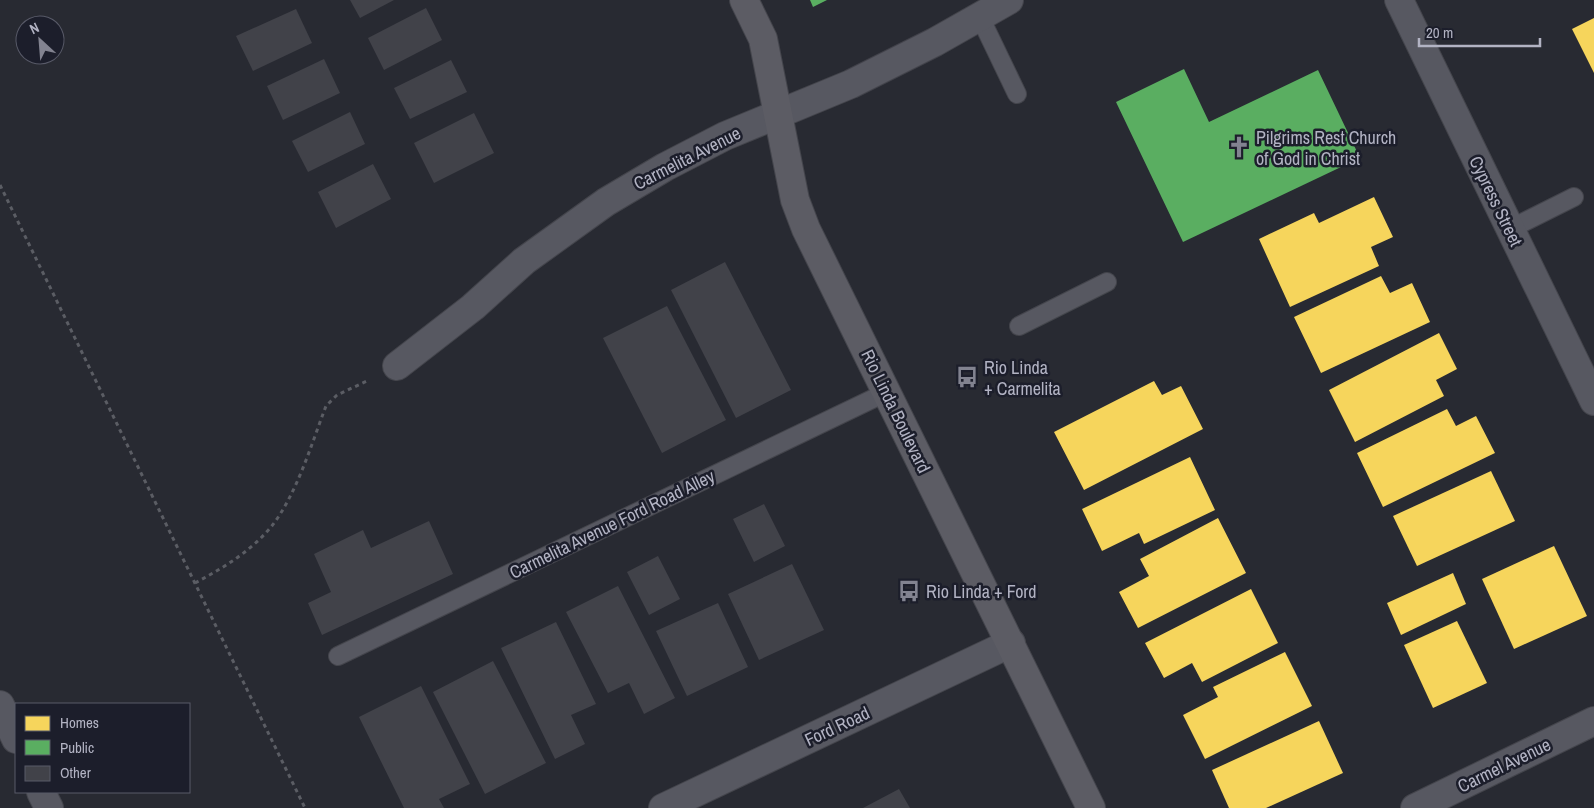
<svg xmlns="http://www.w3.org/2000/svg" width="1594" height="808" font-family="'Archivo Narrow',sans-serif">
<rect width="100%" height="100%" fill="#282a32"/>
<g fill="#f6d55c">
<polygon points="1594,18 1594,73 1572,29"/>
<polygon points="1374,197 1393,237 1371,247 1379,266 1290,307 1259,239 1314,213 1319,223"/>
<polygon points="1381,276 1390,293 1412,283 1430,322 1321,373 1294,317"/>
<polygon points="1439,333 1457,369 1436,380 1444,396 1355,442 1329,390"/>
<polygon points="1154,381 1162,395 1181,386 1203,429 1084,490 1054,432"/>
<polygon points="1447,409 1456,426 1476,416 1495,453 1383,507 1357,453"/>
<polygon points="1190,457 1215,510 1144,544 1139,533 1102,551 1082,509"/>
<polygon points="1491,471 1515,521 1417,566 1393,516"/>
<polygon points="1218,518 1246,573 1138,628 1119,592 1149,576 1140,559"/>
<polygon points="1554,546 1587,616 1514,649 1482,579"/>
<polygon points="1453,573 1466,604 1401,635 1387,603"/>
<polygon points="1251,589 1278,643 1202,682 1192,663 1164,678 1145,643"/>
<polygon points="1457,621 1487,683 1433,708 1404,645"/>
<polygon points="1285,652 1312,706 1205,759 1183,715 1218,697 1213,687"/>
<polygon points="1319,721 1343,773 1266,808 1229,808 1212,770"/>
</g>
<g fill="#5aae61">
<polygon points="810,0 827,0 813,7"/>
<polygon points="1184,69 1209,122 1318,70 1360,158 1183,242 1116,102"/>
</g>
<g fill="#414249">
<polygon points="350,0 394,0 360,18"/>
<polygon points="426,8 442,40 384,70 368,38"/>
<polygon points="296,9 312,43 253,71 236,36"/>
<polygon points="324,59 340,93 283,120 267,86"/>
<polygon points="451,60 467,92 410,119 394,88"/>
<polygon points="350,112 365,144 308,172 292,141"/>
<polygon points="474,113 494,153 434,183 414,143"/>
<polygon points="373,164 391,199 336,228 318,192"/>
<polygon points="725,262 791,390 736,418 671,290"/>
<polygon points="667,306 726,420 662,453 603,338"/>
<polygon points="764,504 785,546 754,562 733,519"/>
<polygon points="429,521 453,574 322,635 308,603 331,592 314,554 363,530 371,548"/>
<polygon points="658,556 680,599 649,615 627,572"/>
<polygon points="792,564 824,630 759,660 728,594"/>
<polygon points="618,586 675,698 644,714 629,683 608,693 566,612"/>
<polygon points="718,603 748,667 687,696 656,631"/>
<polygon points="556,622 596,704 571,715 585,744 555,759 501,648"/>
<polygon points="493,661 546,763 485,794 433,692"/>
<polygon points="421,686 470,784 439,799 444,808 404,808 359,717"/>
<polygon points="899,789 910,808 863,808"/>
</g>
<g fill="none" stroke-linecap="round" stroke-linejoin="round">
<g stroke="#44454c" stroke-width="20">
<g id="service">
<polyline points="980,17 1017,94"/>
<polyline points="1510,229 1574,197"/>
<polyline points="1019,326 1107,282"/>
<polyline points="338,656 887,392"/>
</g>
</g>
<g stroke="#44454c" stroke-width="30">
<g id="minor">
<polyline points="1399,0 1594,401"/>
<polyline points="397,366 473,307 524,261 606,202 665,167 725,136 851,84 935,42 1009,0"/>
<polyline points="0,705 16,739"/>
<polyline points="41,792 49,808"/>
<polyline points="663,808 1011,643"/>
<polyline points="1415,808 1594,721"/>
</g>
</g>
<g stroke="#44454c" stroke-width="30">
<polyline id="secondary" points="744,0 763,39 795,200 806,229 1091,808"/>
</g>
<g stroke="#5b5d64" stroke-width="3" stroke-dasharray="4 4" stroke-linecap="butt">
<polyline points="0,185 305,808"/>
<path d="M 195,583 C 223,568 250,552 271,527 C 297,494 311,445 326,406 L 337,395 L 367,381"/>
</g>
<use href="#service" stroke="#575861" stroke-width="18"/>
<use href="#minor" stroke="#575861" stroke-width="28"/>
<use href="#secondary" stroke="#5c5c64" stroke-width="28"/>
</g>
<defs>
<g id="church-bare" transform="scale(1.725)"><path d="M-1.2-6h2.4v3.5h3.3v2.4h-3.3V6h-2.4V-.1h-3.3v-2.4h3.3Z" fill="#828390" stroke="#1c1e2b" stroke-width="2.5" paint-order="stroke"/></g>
<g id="bus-bare" transform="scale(1.725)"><path d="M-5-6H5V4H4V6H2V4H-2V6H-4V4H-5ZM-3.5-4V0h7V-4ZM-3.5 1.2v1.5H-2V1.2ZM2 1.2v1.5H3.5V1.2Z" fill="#828390" stroke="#1c1e2b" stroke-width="2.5" paint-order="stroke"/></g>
</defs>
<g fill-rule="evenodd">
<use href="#church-bare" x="1239" y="147"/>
<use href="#bus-bare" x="967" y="377"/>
<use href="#bus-bare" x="909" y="591"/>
</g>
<g text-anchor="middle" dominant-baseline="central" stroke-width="5" stroke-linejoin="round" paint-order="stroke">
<g font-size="18" fill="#b2b3c3" stroke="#1c1e2b" text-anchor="start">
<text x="1256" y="137">Pilgrims Rest Church<tspan x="1256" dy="21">of God in Christ</tspan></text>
<text x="984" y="367">Rio Linda<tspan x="984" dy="21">+ Carmelita</tspan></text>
<text x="926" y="591">Rio Linda + Ford</text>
</g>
<g font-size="18" fill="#b2b3c3" stroke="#1c1e2b">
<text transform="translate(687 158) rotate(-27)">Carmelita Avenue</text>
<text transform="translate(1496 201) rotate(64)">Cypress Street</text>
<text transform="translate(896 411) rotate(64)">Rio Linda Boulevard</text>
<text transform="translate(612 524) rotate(-26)">Carmelita Avenue Ford Road Alley</text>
<text transform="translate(837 726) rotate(-25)">Ford Road</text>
<text transform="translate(1504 765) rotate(-26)">Carmel Avenue</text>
</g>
</g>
<rect x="15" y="703" width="175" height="90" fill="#1c1e2b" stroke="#585a68"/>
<rect x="25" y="716" width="25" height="15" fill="#f6d55c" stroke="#585a68"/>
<text x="60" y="728" font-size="15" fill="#b2b3c3">Homes</text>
<rect x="25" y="740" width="25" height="15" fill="#5aae61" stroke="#585a68"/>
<text x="60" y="753" font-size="15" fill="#b2b3c3">Public</text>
<rect x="25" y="766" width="25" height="15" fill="#414249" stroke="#585a68"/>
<text x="60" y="778" font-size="15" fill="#b2b3c3">Other</text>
<g transform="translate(40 40) rotate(334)"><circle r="24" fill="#1c1e2b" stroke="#585a68"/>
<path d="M0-4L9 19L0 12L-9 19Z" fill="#828390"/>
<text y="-8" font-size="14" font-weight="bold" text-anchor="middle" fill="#b2b3c3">N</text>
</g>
<path d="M1419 38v8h121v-8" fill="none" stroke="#b2b3c3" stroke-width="2.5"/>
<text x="1426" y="38" font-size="15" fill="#b2b3c3" stroke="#1c1e2b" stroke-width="4" paint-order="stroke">20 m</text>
</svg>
